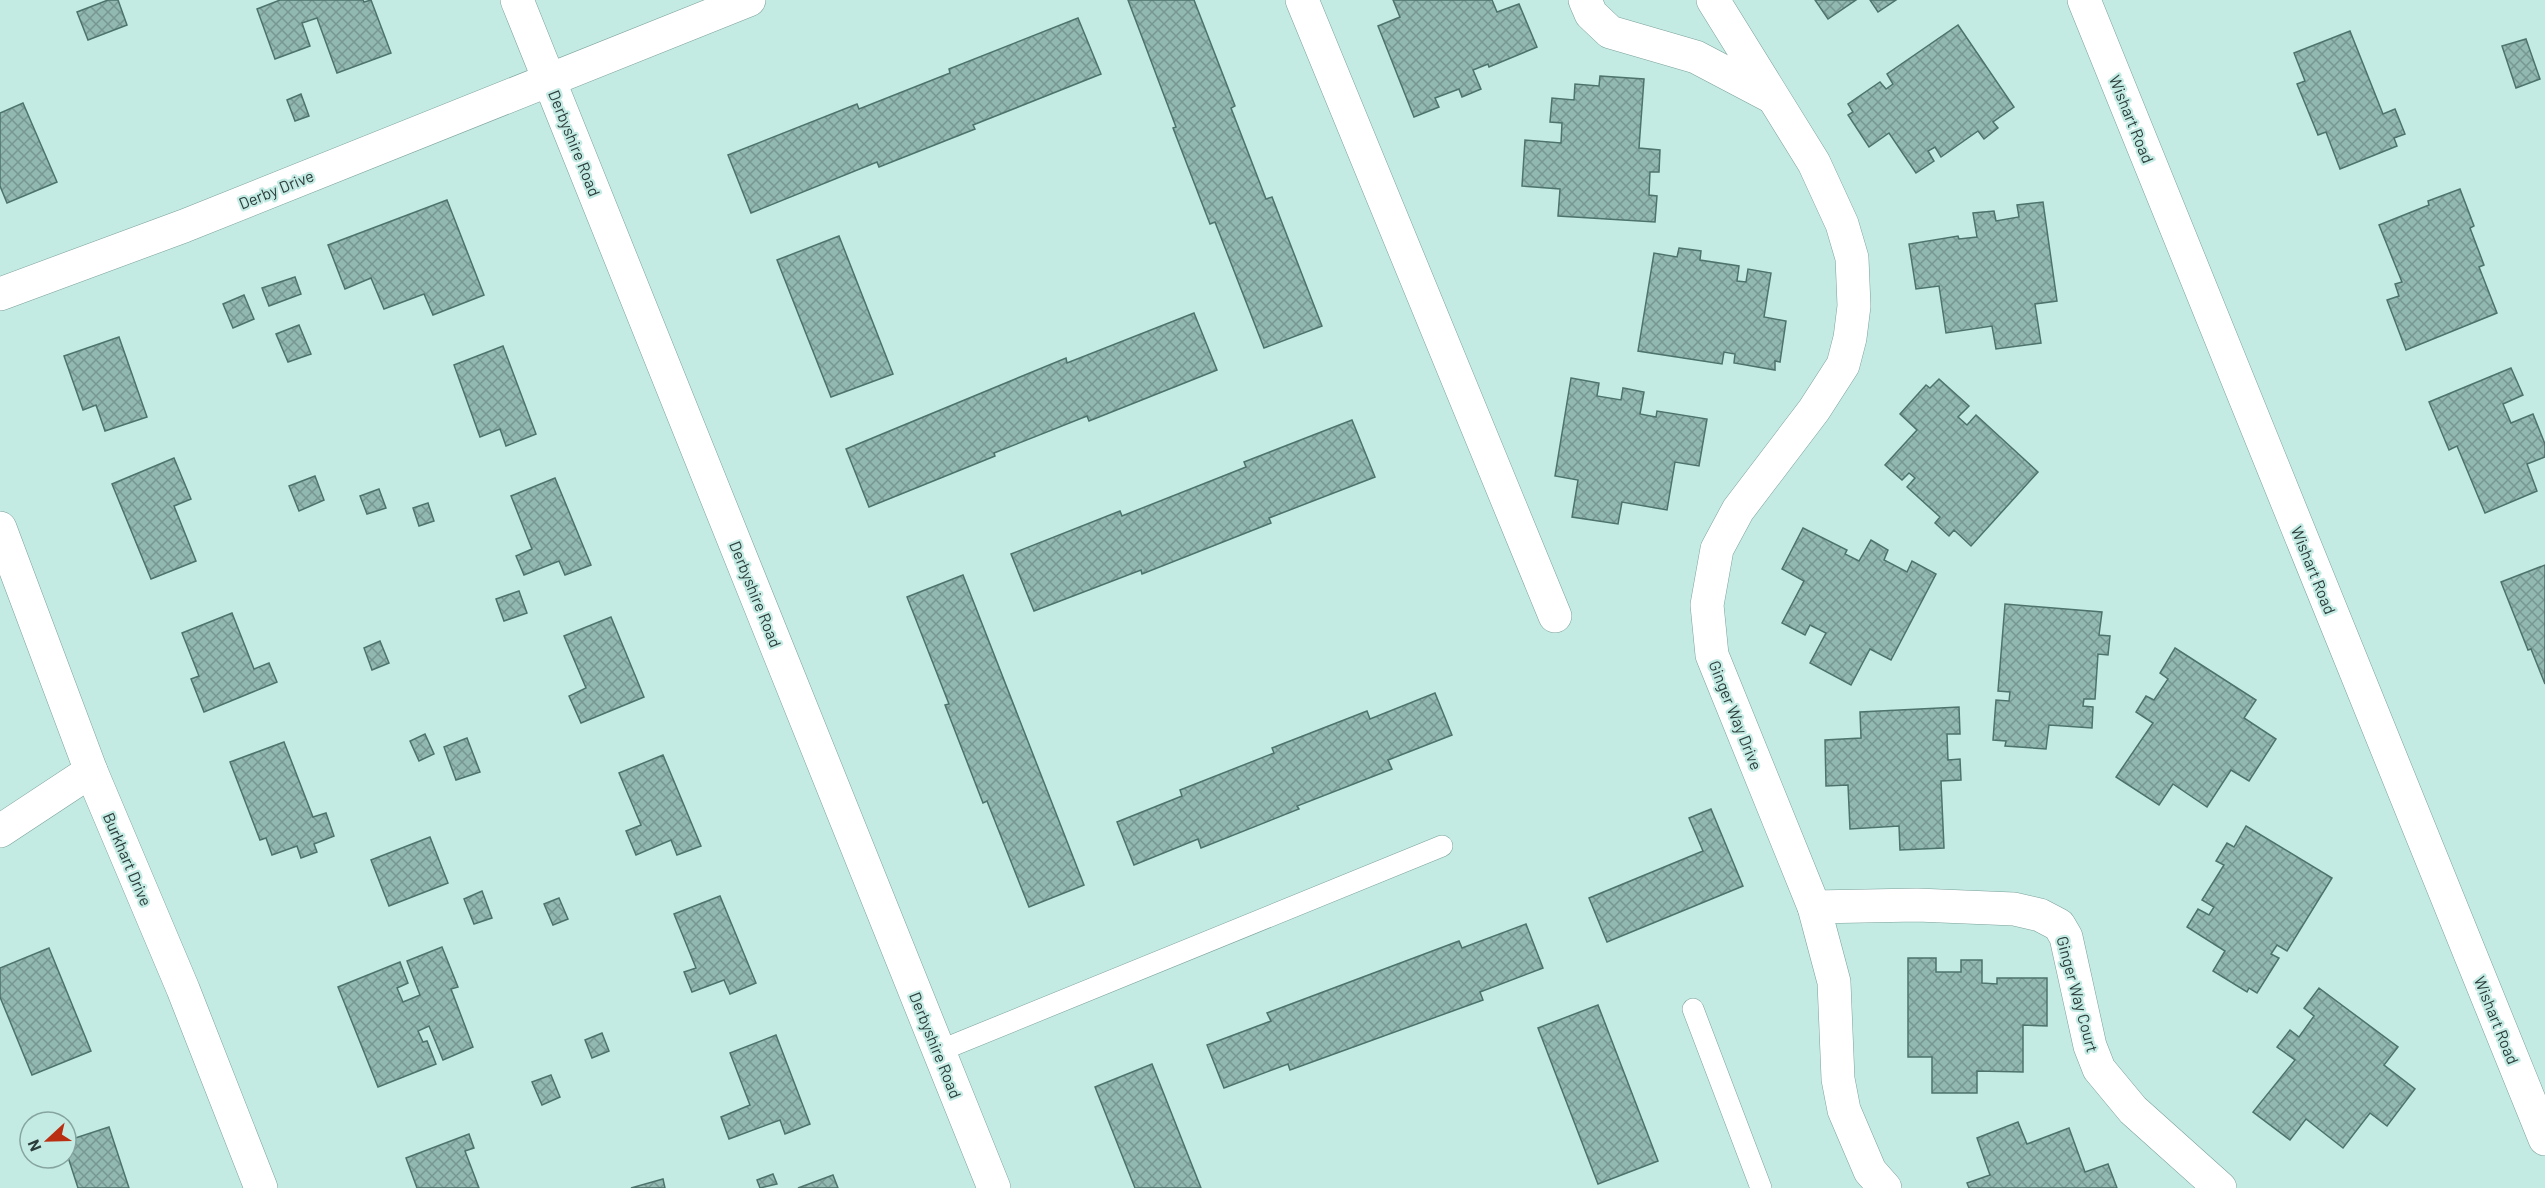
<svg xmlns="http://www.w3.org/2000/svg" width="2545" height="1188" font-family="Barlow,sans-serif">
<defs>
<pattern id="building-cross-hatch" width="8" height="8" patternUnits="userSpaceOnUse" patternTransform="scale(1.5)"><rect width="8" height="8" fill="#91b8b1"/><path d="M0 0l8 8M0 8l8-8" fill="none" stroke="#779791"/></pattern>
</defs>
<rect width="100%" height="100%" fill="#c3ebe4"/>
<g fill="url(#building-cross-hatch)" stroke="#4d736c" stroke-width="1.5">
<polygon points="108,0 118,0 127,25 88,40 77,12"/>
<polygon points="280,0 363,0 364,2 371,0 391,53 337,73 317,18 302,23 310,46 275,59 257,9"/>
<polygon points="1128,0 1194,0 1235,106 1231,108 1266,199 1272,197 1322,326 1264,348 1215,222 1210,224 1173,128 1176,127"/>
<polygon points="1393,0 1492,0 1497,12 1519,4 1537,47 1489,67 1488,64 1473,70 1481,89 1462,97 1459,89 1435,98 1439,107 1414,117 1378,26 1400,17"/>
<polygon points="1815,0 1856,0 1828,19"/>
<polygon points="1870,0 1896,0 1878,12"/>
<polygon points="1078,18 1101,74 973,125 975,129 879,167 877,162 751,213 728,155 857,104 859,109 950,73 949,69"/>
<polygon points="1958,25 2014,107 1993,122 1998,128 1984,139 1978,131 1941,157 1935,147 1928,151 1934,161 1916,173 1889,133 1869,147 1848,115 1853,112 1848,104 1880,82 1886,89 1893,84 1887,74"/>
<polygon points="2350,31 2383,114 2395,109 2405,134 2394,138 2397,146 2340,169 2326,132 2318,135 2297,84 2305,81 2294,53"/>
<polygon points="2526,39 2540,79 2516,88 2502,46"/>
<polygon points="1600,76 1644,79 1639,148 1660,150 1659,172 1650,172 1649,195 1657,196 1655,222 1558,216 1560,189 1522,186 1525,140 1561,143 1562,123 1550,122 1552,98 1574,100 1575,84 1599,86"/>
<polygon points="301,94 309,116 295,121 287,100"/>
<polygon points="23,103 57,182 7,203 0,186 0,113"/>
<polygon points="2460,189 2474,226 2470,228 2484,265 2479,267 2497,313 2406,350 2387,300 2399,296 2395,284 2402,282 2379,225 2429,205 2428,201"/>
<polygon points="447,200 484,295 433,315 424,294 384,309 371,278 345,289 328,245"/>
<polygon points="2043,202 2057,301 2035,304 2041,343 1996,349 1992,326 1946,333 1939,286 1916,289 1909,244 1958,236 1959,239 1977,237 1973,213 1994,211 1996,221 2019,217 2017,205"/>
<polygon points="839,236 893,374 831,397 777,260"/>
<polygon points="1679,248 1701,251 1700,260 1739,266 1737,281 1746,282 1748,269 1771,273 1764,317 1786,321 1780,362 1775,361 1775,370 1734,363 1735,354 1724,352 1722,364 1638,351 1654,253 1677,257"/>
<polygon points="295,277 301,294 269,306 262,288"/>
<polygon points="244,295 254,319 233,328 223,304"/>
<polygon points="1194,313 1217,370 1089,421 1087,416 994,453 995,456 869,507 846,449 1066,358 1067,363"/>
<polygon points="299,325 311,354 288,362 276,334"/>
<polygon points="119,337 147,417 105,431 96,405 83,410 64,356"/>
<polygon points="503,346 536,434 506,446 500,429 480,437 454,365"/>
<polygon points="2511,368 2523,395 2503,404 2511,423 2533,414 2545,444 2545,457 2527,464 2537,491 2485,513 2457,446 2449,450 2429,402"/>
<polygon points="1571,378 1599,383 1597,396 1621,400 1623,388 1644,392 1640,414 1656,417 1657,411 1707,419 1699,466 1675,462 1667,510 1622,502 1618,524 1572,517 1578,480 1555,476"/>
<polygon points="1939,379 1969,406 1958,417 1967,425 1976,415 2038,472 1971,546 1954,530 1949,536 1935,523 1940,517 1907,487 1915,478 1909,473 1902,480 1885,465 1917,430 1900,414 1926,385 1930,388"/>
<polygon points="1352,420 1375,477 1269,518 1271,523 1142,574 1141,570 1034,611 1011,554 1120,511 1122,516 1246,467 1244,462"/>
<polygon points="174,458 191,499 174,506 196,561 151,579 112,484"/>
<polygon points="315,476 324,500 299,511 289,486"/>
<polygon points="555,478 591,565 565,575 559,561 524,575 516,556 532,549 511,496"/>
<polygon points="379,489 386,508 367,514 360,496"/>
<polygon points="428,503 434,521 419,526 413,508"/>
<polygon points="1803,528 1847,550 1845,554 1859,561 1871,540 1888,550 1884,560 1907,572 1912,561 1936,574 1891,660 1870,649 1851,685 1810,663 1826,633 1810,625 1805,635 1782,623 1804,581 1782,569"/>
<polygon points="2545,565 2545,684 2531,649 2528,650 2501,582"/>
<polygon points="963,575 1084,885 1029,907 987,801 983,803 945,705 949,704 907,597"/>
<polygon points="519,591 527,613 504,621 496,599"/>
<polygon points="2005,604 2102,612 2099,635 2110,636 2108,655 2098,654 2095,699 2084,699 2083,706 2093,707 2092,728 2049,725 2046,749 2005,746 2006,741 1993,740 1996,700 2009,701 2010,692 1998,691"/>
<polygon points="232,613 254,669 269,663 277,682 204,712 191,679 199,676 182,633"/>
<polygon points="611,617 644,697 581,723 569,696 586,688 564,636"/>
<polygon points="380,641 389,663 372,670 364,648"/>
<polygon points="2175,648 2256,700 2244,718 2276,739 2249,781 2231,770 2207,807 2173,784 2159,805 2116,777 2153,723 2136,712 2146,696 2154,700 2168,679 2160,673"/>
<polygon points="1435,693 1452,735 1388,760 1392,769 1297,806 1299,809 1201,848 1198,839 1134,865 1117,822 1182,796 1180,790 1274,753 1272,748 1367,711 1370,719"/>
<polygon points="1959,707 1960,734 1947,734 1948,760 1960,759 1961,780 1941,781 1944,848 1900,850 1899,826 1850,829 1848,785 1826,786 1825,740 1861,738 1860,712"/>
<polygon points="425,734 434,754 419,761 410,741"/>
<polygon points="467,738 480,772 456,780 444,747"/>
<polygon points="284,742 313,817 326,813 334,836 314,844 317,852 301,858 297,846 272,855 266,838 260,840 230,762"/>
<polygon points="663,755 701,846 677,855 671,840 636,855 626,831 641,825 619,773"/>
<polygon points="1711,809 1743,886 1607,942 1589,898 1703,851 1689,818"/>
<polygon points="2246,826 2332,878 2287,951 2277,945 2271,954 2279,958 2257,993 2249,988 2247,992 2213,971 2225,951 2187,927 2198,909 2209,915 2214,907 2202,900 2224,865 2216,861 2227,843 2234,847"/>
<polygon points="430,837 448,883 389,906 371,860"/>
<polygon points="482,891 492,918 474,924 464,899"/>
<polygon points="720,896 756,983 730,994 724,980 692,992 684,972 696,968 674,914"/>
<polygon points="559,898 568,919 553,925 544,904"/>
<polygon points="1526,924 1543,968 1480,992 1483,1000 1290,1070 1288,1064 1224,1088 1207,1045 1271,1021 1267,1013 1459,941 1462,948"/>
<polygon points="442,947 458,987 451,989 473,1047 443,1060 429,1026 418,1031 423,1042 427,1041 436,1064 378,1087 338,987 400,962 408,983 397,988 403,1002 420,995 407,961"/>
<polygon points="49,948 91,1051 32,1075 0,997 0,968"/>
<polygon points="1908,958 1936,958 1936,972 1961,972 1961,960 1982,960 1982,983 1997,984 1997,978 2047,978 2047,1026 2023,1025 2023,1072 1977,1071 1977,1093 1932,1093 1932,1057 1908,1057"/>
<polygon points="2319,988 2398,1047 2384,1065 2415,1089 2387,1126 2370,1113 2343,1148 2306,1119 2290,1140 2253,1112 2295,1060 2277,1047 2290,1030 2299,1037 2314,1016 2304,1008"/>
<polygon points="1598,1005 1658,1161 1598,1184 1538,1028"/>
<polygon points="602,1033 609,1051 592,1058 585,1040"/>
<polygon points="776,1035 810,1124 785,1134 780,1120 729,1139 721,1117 750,1105 730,1053"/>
<polygon points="1152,1064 1201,1188 1135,1188 1095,1087"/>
<polygon points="551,1075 560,1097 542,1105 532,1082"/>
<polygon points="2018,1122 2027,1144 2069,1128 2085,1172 2108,1164 2117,1188 1969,1188 1967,1183 1990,1175 1977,1138"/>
<polygon points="109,1127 129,1188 78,1188 66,1151 66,1141"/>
<polygon points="469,1134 474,1148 465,1151 479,1188 417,1188 406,1158"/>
<polygon points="773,1174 777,1184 760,1188 757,1180"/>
<polygon points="833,1175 838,1188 798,1188"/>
<polygon points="663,1179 665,1188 631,1188"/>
</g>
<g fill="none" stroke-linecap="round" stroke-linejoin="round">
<g stroke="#7aa099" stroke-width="22">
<g id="service">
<polyline points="1693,1009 1761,1188"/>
<polyline points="939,1051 1442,846"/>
</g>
</g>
<g stroke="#7aa099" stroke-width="34">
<g id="minor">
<polyline points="1302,0 1555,616"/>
<polyline points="1585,0 1591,14 1610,32 1696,57 1772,97"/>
<polyline points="1713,0 1814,163 1842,224 1852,258 1854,306 1850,338 1843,365 1814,410 1738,510 1717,549 1707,605 1712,655 1814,907 1834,982 1838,1079 1844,1110 1870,1171 1885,1188"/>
<polyline points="2084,0 2545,1139"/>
<polyline points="0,294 184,226 749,0"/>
<polyline points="0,528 91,771 183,989 261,1188"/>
<polyline points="0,831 91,771"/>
<polyline points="1814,907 1917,905 2014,909 2040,915 2059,925 2066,937 2090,1046 2099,1069 2133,1110 2220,1188"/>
</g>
</g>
<g stroke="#7aa099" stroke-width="34">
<polyline id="tertiary" points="517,0 994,1188"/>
</g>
<use href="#service" stroke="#fff" stroke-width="21"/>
<use href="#minor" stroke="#fff" stroke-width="33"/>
<use href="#tertiary" stroke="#fff" stroke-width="33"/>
</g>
<g text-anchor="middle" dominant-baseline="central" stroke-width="4.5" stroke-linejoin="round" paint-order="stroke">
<g font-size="16" fill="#2c3d3a" stroke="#c3ebe4">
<text transform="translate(2132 119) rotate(68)">Wishart Road</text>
<text transform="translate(575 143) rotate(68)">Derbyshire Road</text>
<text transform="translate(276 189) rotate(-22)">Derby Drive</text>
<text transform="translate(2314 570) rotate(68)">Wishart Road</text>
<text transform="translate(756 594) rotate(68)">Derbyshire Road</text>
<text transform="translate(1736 715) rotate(68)">Ginger Way Drive</text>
<text transform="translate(128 859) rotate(67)">Burkhart Drive</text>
<text transform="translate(2078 994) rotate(75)">Ginger Way Court</text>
<text transform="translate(2497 1020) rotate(68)">Wishart Road</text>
<text transform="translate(936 1045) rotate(68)">Derbyshire Road</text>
</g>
</g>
<g transform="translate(48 1140) rotate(248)"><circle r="28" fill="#c3ebe4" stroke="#87a5a0" stroke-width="1.5"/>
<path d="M0-4.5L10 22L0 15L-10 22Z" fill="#ba2f11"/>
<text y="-9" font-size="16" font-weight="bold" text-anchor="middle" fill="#2c3d3a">N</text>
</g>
</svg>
